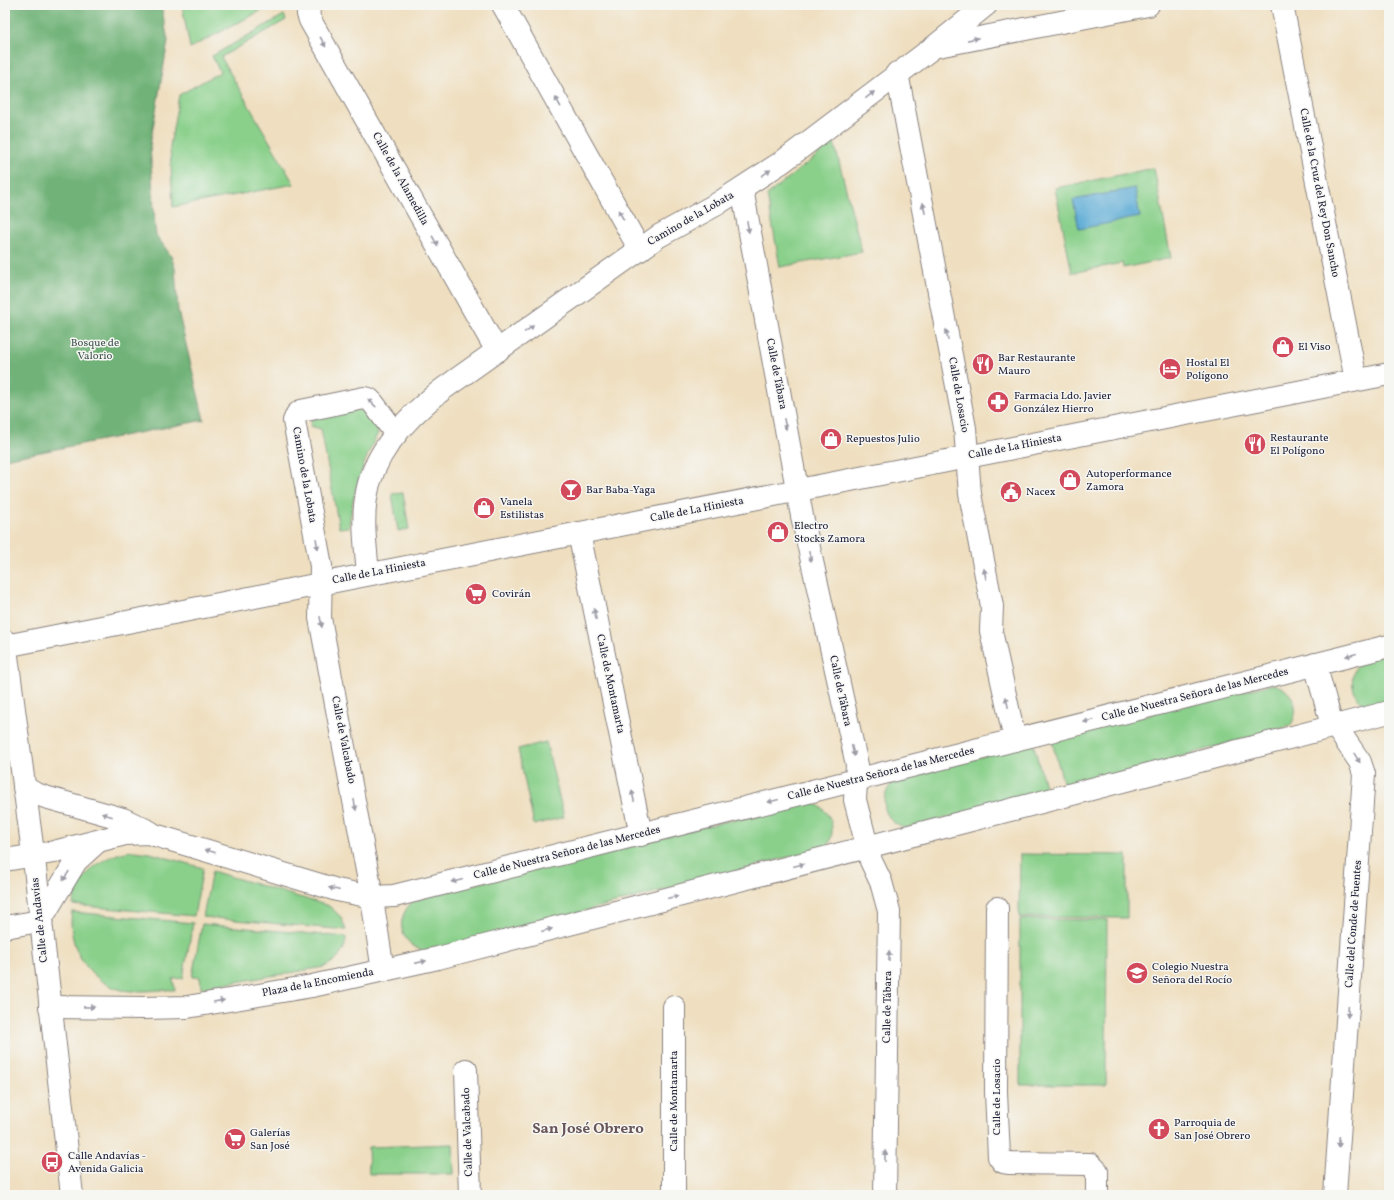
<svg xmlns="http://www.w3.org/2000/svg" width="1394" height="1200" font-family="Vollkorn,serif">
<rect width="100%" height="100%" fill="#f6f6f2"/>
<filter id="ink" filterUnits="userSpaceOnUse"><feTurbulence type="fractalNoise" baseFrequency=".025" numOctaves="2"/><feDisplacementMap in="SourceGraphic" scale="8" xChannelSelector="R" yChannelSelector="G"/><feConvolveMatrix kernelMatrix="1 2 1 2 8 2 1 2 1" color-interpolation-filters="sRGB"/></filter>
<filter id="wash" filterUnits="userSpaceOnUse"><feTurbulence type="fractalNoise" baseFrequency=".012" numOctaves="4" result="noise"/><feDisplacementMap in="SourceGraphic" scale="16" xChannelSelector="R" yChannelSelector="G"/><feGaussianBlur stdDeviation="0.9" result="paint"/><feColorMatrix in="noise" values="0 0 0 0 0 0 0 0 0 0 0 0 0 0 0 0 0 1.4 0 .05"/><feComposite in="paint" operator="in"/></filter>
<g filter="url(#wash)">
<rect width="100%" height="100%" fill="#efdfc0"/>
<g fill="#8ad08b" stroke="#567963">
<polygon points="182,5 272,5 190,48"/>
<polygon points="284,15 286,20 221,57 294,184 173,207 170,146 179,95 220,72 212,56"/>
<polygon points="834,142 862,252 780,267 767,195"/>
<polygon points="1154,168 1171,258 1123,268 1122,263 1072,273 1055,188"/>
<path d="M 360,409 C 368,411 379,425 378,433 C 363,462 352,494 349,527 L 339,528 L 321,429 L 310,426 L 312,419 Z"/>
<polygon points="403,493 409,529 398,531 392,494"/>
<path d="M 1389,652 L 1389,705 C 1383,706 1376,708 1370,706 C 1351,703 1346,671 1362,661 C 1370,657 1381,655 1389,652 Z"/>
<path d="M 1273,684 C 1293,689 1302,709 1290,726 L 1065,789 L 1051,738 Z"/>
<polygon points="546,742 564,817 534,825 518,749"/>
<path d="M 1033,742 L 1047,794 L 904,828 C 883,821 878,798 893,782 Z"/>
<path d="M 807,801 C 829,806 839,827 827,847 L 429,952 C 399,947 392,917 416,899 Z"/>
<path d="M 134,851 L 150,853 L 203,868 L 194,916 L 73,905 C 77,874 105,853 134,851 Z"/>
<polygon points="1020,854 1127,855 1127,918 1019,917"/>
<polygon points="212,871 329,906 341,917 346,930 203,917"/>
<path d="M 72,912 L 193,923 L 183,978 L 173,979 L 175,990 C 157,989 139,993 122,990 C 89,982 66,946 72,912 Z"/>
<polygon points="1020,919 1107,920 1106,1085 1020,1085"/>
<path d="M 202,924 L 346,937 C 346,951 337,961 324,967 L 201,988 L 200,977 L 192,977 Z"/>
<polygon points="453,1144 454,1174 369,1174 368,1147"/>
</g>
<polygon fill="#6fb277" stroke="#486a59" points="5,5 161,5 168,41 150,145 155,227 156,235 171,256 175,268 178,311 204,420 5,459"/>
<polygon fill="#5babd5" stroke="#3e6688" points="1135,188 1140,217 1079,229 1073,200"/>
</g>
<g filter="url(#ink)">
<g fill="none" stroke-linecap="round" stroke-linejoin="round">
<g stroke="#88807e" stroke-width="24">
<g id="minor">
<polyline points="310,5 308,14 310,20 497,351"/>
<polyline points="503,5 640,250"/>
<polyline points="1282,5 1356,380"/>
<polyline points="938,46 1148,5"/>
<polyline points="897,73 965,428 970,494 992,606 991,631 1015,740"/>
<polyline points="742,189 802,516 857,765 855,800 871,861 881,882 889,911 885,1195"/>
<polyline points="579,533 641,835"/>
<path d="M 368,574 C 366,549 362,523 366,498 C 372,453 408,416 443,389 L 659,236 L 717,204 L 782,162 L 935,46 L 986,5"/>
<polyline points="5,641 35,868 72,1195"/>
<polyline points="1315,664 1330,718 1360,762 1364,774 1335,1195"/>
<polyline points="24,787 34,793 45,797 123,819 150,832"/>
<polyline points="5,860 54,852 125,834 148,833 337,890 372,897 394,896 1389,646"/>
<polyline points="997,908 996,1092 999,1157 1003,1162 1010,1163 1090,1164 1097,1171 1097,1195"/>
<polyline points="40,921 76,861 97,842"/>
<polyline points="5,927 40,921"/>
<polyline points="383,971 371,892 320,618 321,566 294,421 297,414 301,411 364,398 369,399 373,403 396,434"/>
<polyline points="50,1007 144,1008 187,1007 312,986 438,958 1389,712"/>
<polyline points="466,1070 470,1195"/>
<polyline points="674,1195 674,1007"/>
</g>
</g>
<g stroke="#88807e" stroke-width="24">
<polyline id="tertiary" points="5,646 1389,374"/>
</g>
<use href="#minor" stroke="#fff" stroke-width="22"/>
<use href="#tertiary" stroke="#fff" stroke-width="22"/>
</g>
<defs><path id="oneway-solid" d="M-6-.8H1V-3.2L6.5 0L1 3.2V.8H-6Z"/></defs>
<g fill="#9c9ca7">
<use href="#oneway-solid" transform="translate(973 39) rotate(-11)"/>
<use href="#oneway-solid" transform="translate(323 42) rotate(61)"/>
<use href="#oneway-solid" transform="translate(870 95) rotate(-38)"/>
<use href="#oneway-solid" transform="translate(558 102) rotate(-119)"/>
<use href="#oneway-solid" transform="translate(766 173) rotate(-35)"/>
<use href="#oneway-solid" transform="translate(924 208) rotate(-101)"/>
<use href="#oneway-solid" transform="translate(621 215) rotate(-119)"/>
<use href="#oneway-solid" transform="translate(748 227) rotate(80)"/>
<use href="#oneway-solid" transform="translate(435 241) rotate(61)"/>
<use href="#oneway-solid" transform="translate(529 329) rotate(-35)"/>
<use href="#oneway-solid" transform="translate(947 335) rotate(-101)"/>
<use href="#oneway-solid" transform="translate(372 403) rotate(-136)"/>
<use href="#oneway-solid" transform="translate(785 424) rotate(79)"/>
<use href="#oneway-solid" transform="translate(317 544) rotate(80)"/>
<use href="#oneway-solid" transform="translate(810 556) rotate(78)"/>
<use href="#oneway-solid" transform="translate(985 574) rotate(-101)"/>
<use href="#oneway-solid" transform="translate(595 614) rotate(-102)"/>
<use href="#oneway-solid" transform="translate(321 622) rotate(80)"/>
<use href="#oneway-solid" transform="translate(1351 655) rotate(166)"/>
<use href="#oneway-solid" transform="translate(1007 702) rotate(-102)"/>
<use href="#oneway-solid" transform="translate(1089 721) rotate(166)"/>
<use href="#oneway-solid" transform="translate(853 751) rotate(76)"/>
<use href="#oneway-solid" transform="translate(1357 758) rotate(58)"/>
<use href="#oneway-solid" transform="translate(633 796) rotate(-102)"/>
<use href="#oneway-solid" transform="translate(773 801) rotate(166)"/>
<use href="#oneway-solid" transform="translate(355 805) rotate(79)"/>
<use href="#oneway-solid" transform="translate(107 815) rotate(-164)"/>
<use href="#oneway-solid" transform="translate(210 851) rotate(-163)"/>
<use href="#oneway-solid" transform="translate(799 865) rotate(-14)"/>
<use href="#oneway-solid" transform="translate(66 876) rotate(123)"/>
<use href="#oneway-solid" transform="translate(457 881) rotate(166)"/>
<use href="#oneway-solid" transform="translate(334 889) rotate(-165)"/>
<use href="#oneway-solid" transform="translate(673 897) rotate(-14)"/>
<use href="#oneway-solid" transform="translate(547 930) rotate(-14)"/>
<use href="#oneway-solid" transform="translate(889 956) rotate(-89)"/>
<use href="#oneway-solid" transform="translate(421 962) rotate(-13)"/>
<use href="#oneway-solid" transform="translate(219 1001) rotate(-9)"/>
<use href="#oneway-solid" transform="translate(89 1007) rotate(1)"/>
<use href="#oneway-solid" transform="translate(1348 1012) rotate(94)"/>
<use href="#oneway-solid" transform="translate(1339 1142) rotate(94)"/>
<use href="#oneway-solid" transform="translate(885 1156) rotate(-89)"/>
</g>
</g>
<defs>
<g id="shop-disc" transform="scale(1.15)"><circle r="9.5" fill="#d1495b" stroke="#f6f6f2"/><path d="M-5-2.5h2.3a2.7 3.5 0 0 1 5.4 0H5L5.5 6h-11ZM-1.5-2.5h3a1.5 2.3 0 0 0-3 0Z" fill="#fff"/></g>
<g id="restaurant-disc" transform="scale(1.15)"><circle r="9.5" fill="#d1495b" stroke="#f6f6f2"/><path d="M-5-6h1v4h1v-4h1v4h1v-4h1v5L-1.5 .5V6h-2V.5L-5-1ZM5-6V6H3V1.5H1.5Q1.5-4 5-6Z" fill="#fff"/></g>
<g id="hotel-disc" transform="scale(1.15)"><circle r="9.5" fill="#d1495b" stroke="#f6f6f2"/><path d="M-6-4.5h1.5V1H6V5H4.5V3h-9V5H-6ZM-4 0a1.8 1.8 0 1 1 3.6 0ZM.5 0V-2.5h3Q6-2.5 6 0Z" fill="#fff"/></g>
<g id="pharmacy-disc" transform="scale(1.15)"><circle r="9.5" fill="#d1495b" stroke="#f6f6f2"/><path d="M-2-6h4v4h4v4h-4v4h-4v-4h-4v-4h4Z" fill="#fff"/></g>
<g id="bar-disc" transform="scale(1.15)"><circle r="9.5" fill="#d1495b" stroke="#f6f6f2"/><path d="M-6-5H6L.8 .8V4.5H3.5V6h-7V4.5H-.8V.8Z" fill="#fff"/></g>
<g id="civic-disc" transform="scale(1.15)"><circle r="9.5" fill="#d1495b" stroke="#f6f6f2"/><path d="M-.6-6.5H3V-4.5H.6V-3L4-1V1h2V6H-6V1h2V-1L-.6-3ZM-1.2 2.5V6h2.4V2.5Z" fill="#fff"/></g>
<g id="supermarket-disc" transform="scale(1.15)"><circle r="9.5" fill="#d1495b" stroke="#f6f6f2"/><path d="M-6-5.5h2.5l.6 2H6L4.5 2H-2.5L-4.4-4H-6ZM-1.5 3.2a1.3 1.3 0 1 0 .1 0ZM3 3.2a1.3 1.3 0 1 0 .1 0Z" fill="#fff"/></g>
<g id="school-disc" transform="scale(1.15)"><circle r="9.5" fill="#d1495b" stroke="#f6f6f2"/><path d="M0-5L7-2L0 1L-7-2ZM-4 1L0 2.5L4 1V4Q0 6-4 4Z" fill="#fff"/></g>
<g id="church-disc" transform="scale(1.15)"><circle r="9.5" fill="#d1495b" stroke="#f6f6f2"/><path d="M-1.2-6h2.4v3.5h3.3v2.4h-3.3V6h-2.4V-.1h-3.3v-2.4h3.3Z" fill="#fff"/></g>
<g id="bus-disc" transform="scale(1.15)"><circle r="9.5" fill="#d1495b" stroke="#f6f6f2"/><path d="M-5-6H5V4H4V6H2V4H-2V6H-4V4H-5ZM-3.5-4V0h7V-4ZM-3.5 1.2v1.5H-2V1.2ZM2 1.2v1.5H3.5V1.2Z" fill="#fff"/></g>
</defs>
<g fill-rule="evenodd">
<use href="#shop-disc" x="1283" y="347"/>
<use href="#restaurant-disc" x="983" y="364"/>
<use href="#hotel-disc" x="1170" y="369"/>
<use href="#pharmacy-disc" x="998" y="402"/>
<use href="#shop-disc" x="831" y="439"/>
<use href="#restaurant-disc" x="1255" y="444"/>
<use href="#shop-disc" x="1070" y="480"/>
<use href="#bar-disc" x="571" y="490"/>
<use href="#civic-disc" x="1011" y="492"/>
<use href="#shop-disc" x="484" y="508"/>
<use href="#shop-disc" x="778" y="532"/>
<use href="#supermarket-disc" x="476" y="594"/>
<use href="#school-disc" x="1137" y="973"/>
<use href="#church-disc" x="1159" y="1129"/>
<use href="#supermarket-disc" x="235" y="1139"/>
<use href="#bus-disc" x="52" y="1162"/>
</g>
<g text-anchor="middle" dominant-baseline="central" stroke-width="3" stroke-linejoin="round" paint-order="stroke">
<g font-size="11" fill="#22223b" stroke="#f6f6f2">
<text transform="translate(400 179) rotate(61)">Calle de la Alamedilla</text>
<text transform="translate(1319 193) rotate(79)">Calle de la Cruz del Rey Don Sancho</text>
<text transform="translate(691 219) rotate(-30)">Camino de la Lobata</text>
<text transform="translate(776 374) rotate(79)">Calle de Tábara</text>
<text transform="translate(958 395) rotate(80)">Calle de Losacio</text>
<text transform="translate(1015 447) rotate(-11)">Calle de La Hiniesta</text>
<text transform="translate(304 475) rotate(80)">Camino de la Lobata</text>
<text transform="translate(697 510) rotate(-11)">Calle de La Hiniesta</text>
<text transform="translate(379 572) rotate(-11)">Calle de La Hiniesta</text>
<text transform="translate(610 684) rotate(78)">Calle de Montamarta</text>
<text transform="translate(840 691) rotate(78)">Calle de Tábara</text>
<text transform="translate(1195 695) rotate(-14)">Calle de Nuestra Señora de las Mercedes</text>
<text transform="translate(343 740) rotate(79)">Calle de Valcabado</text>
<text transform="translate(881 774) rotate(-14)">Calle de Nuestra Señora de las Mercedes</text>
<text transform="translate(567 853) rotate(-14)">Calle de Nuestra Señora de las Mercedes</text>
<text transform="translate(40 920) rotate(-96)">Calle de Andavías</text>
<text transform="translate(1354 924) rotate(-86)">Calle del Conde de Fuentes</text>
<text transform="translate(318 983) rotate(-11)">Plaza de la Encomienda</text>
<text transform="translate(888 1007) rotate(-89)">Calle de Tábara</text>
<text transform="translate(997 1097) rotate(-90)">Calle de Losacio</text>
<text transform="translate(674 1101) rotate(-90)">Calle de Montamarta</text>
<text transform="translate(468 1132) rotate(-92)">Calle de Valcabado</text>
</g>
<g font-size="11" fill="#415653" stroke="#f6f6f2">
<text x="95" y="343">Bosque de<tspan x="95" dy="13">Valorio</tspan></text>
</g>
<g font-size="11" fill="#22223b" stroke="#f6f6f2" text-anchor="start">
<text x="1298" y="347">El Viso</text>
<text x="998" y="358">Bar Restaurante<tspan x="998" dy="13">Mauro</tspan></text>
<text x="1186" y="363">Hostal El<tspan x="1186" dy="13">Polígono</tspan></text>
<text x="1014" y="396">Farmacia Ldo. Javier<tspan x="1014" dy="13">González Hierro</tspan></text>
<text x="1270" y="438">Restaurante<tspan x="1270" dy="13">El Polígono</tspan></text>
<text x="846" y="439">Repuestos Julio</text>
<text x="1086" y="474">Autoperformance<tspan x="1086" dy="13">Zamora</tspan></text>
<text x="586" y="490">Bar Baba-Yaga</text>
<text x="1026" y="492">Nacex</text>
<text x="500" y="502">Vanela<tspan x="500" dy="13">Estilistas</tspan></text>
<text x="794" y="526">Electro<tspan x="794" dy="13">Stocks Zamora</tspan></text>
<text x="492" y="594">Covirán</text>
<text x="1152" y="967">Colegio Nuestra<tspan x="1152" dy="13">Señora del Rocío</tspan></text>
<text x="1174" y="1123">Parroquia de<tspan x="1174" dy="13">San José Obrero</tspan></text>
<text x="250" y="1133">Galerías<tspan x="250" dy="13">San José</tspan></text>
<text x="68" y="1156">Calle Andavías -<tspan x="68" dy="13">Avenida Galicia</tspan></text>
</g>
<g font-size="15" font-weight="bold" fill="#68565a" stroke="#f6f6f2">
<text x="588" y="1129">San José Obrero</text>
</g>
</g>
<rect width="1394" height="1200" fill="none" stroke="#f6f6f2" stroke-width="20"/>
</svg>
